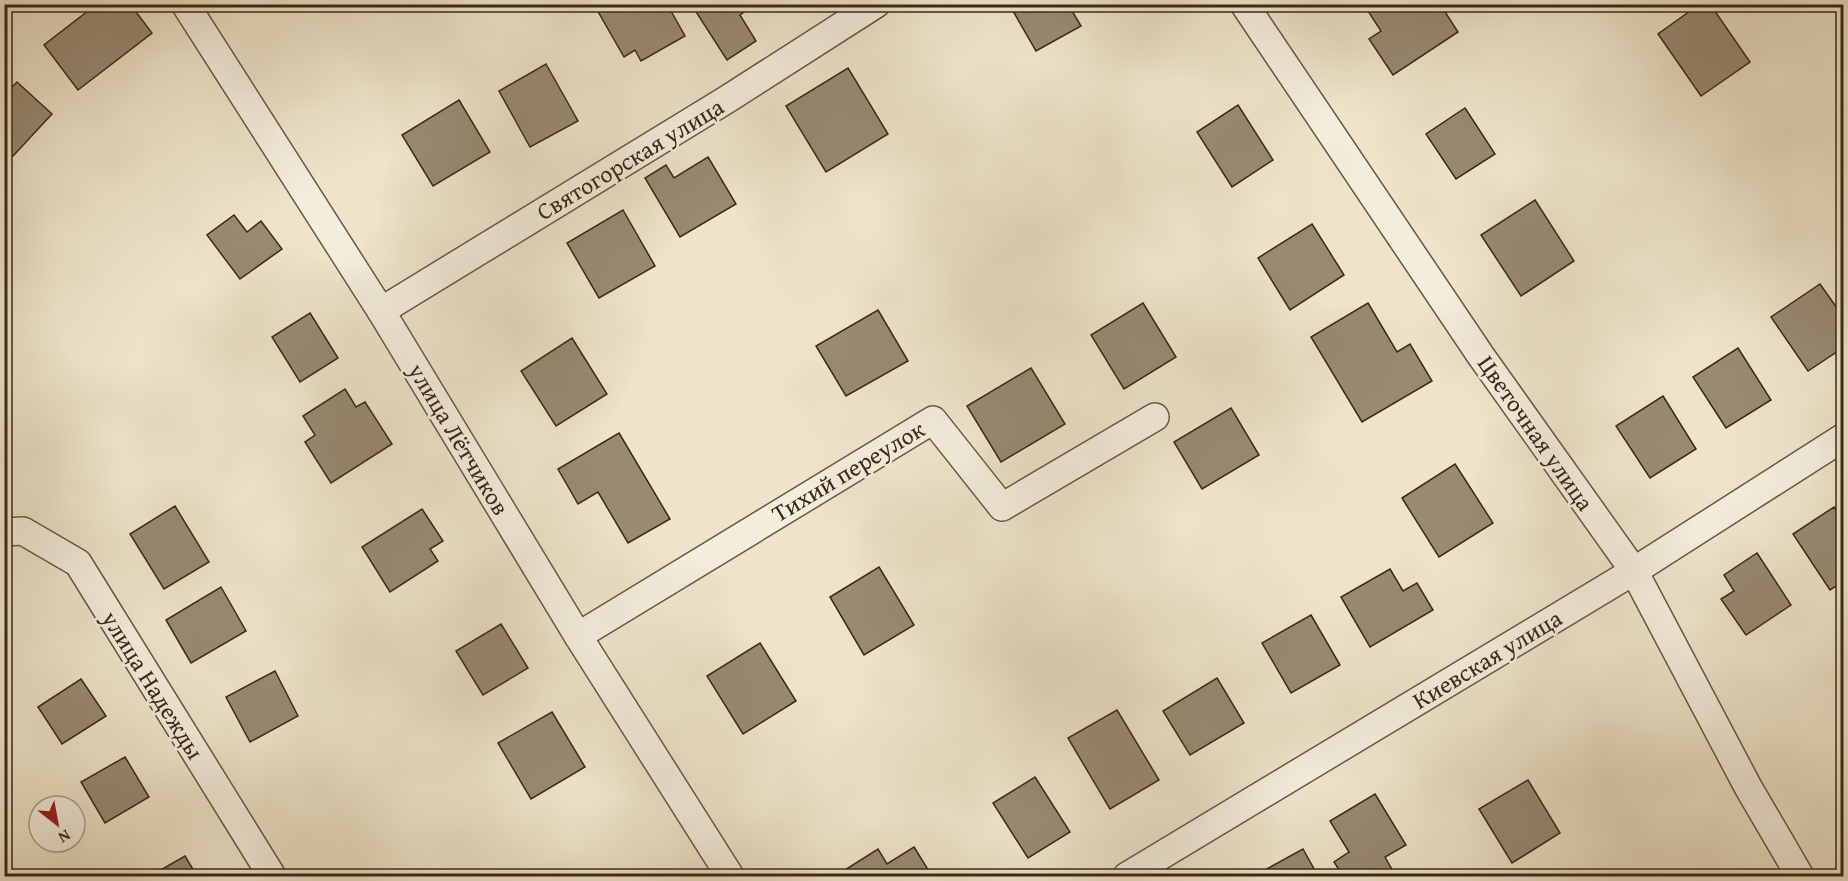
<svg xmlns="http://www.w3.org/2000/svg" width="1848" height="881" font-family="'Gentium Book Plus',serif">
<rect width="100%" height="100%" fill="#ede4c9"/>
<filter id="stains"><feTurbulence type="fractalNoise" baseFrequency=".00333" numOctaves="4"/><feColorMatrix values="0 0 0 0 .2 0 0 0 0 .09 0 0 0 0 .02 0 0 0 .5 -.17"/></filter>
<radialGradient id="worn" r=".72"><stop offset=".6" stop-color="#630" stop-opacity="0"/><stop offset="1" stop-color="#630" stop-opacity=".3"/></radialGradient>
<g fill="#988a73" stroke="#3b2916" stroke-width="1.5">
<polygon points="97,4 130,4 152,33 78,90 44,45"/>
<polygon points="603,4 667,4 685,36 641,61 635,50 624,57 596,8"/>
<polygon points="691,4 756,4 740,15 756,41 727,60"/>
<polygon points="1009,4 1068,4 1081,26 1036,51"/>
<polygon points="1371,4 1440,4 1458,32 1393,75 1369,39 1381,31 1366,8"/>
<polygon points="1700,4 1710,4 1750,62 1701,96 1658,34"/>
<polygon points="546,64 578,121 530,147 499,91"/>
<polygon points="848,68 888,134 826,172 786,106"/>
<polygon points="17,82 52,114 13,156 4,149 4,95"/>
<polygon points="459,100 490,152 433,186 402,135"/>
<polygon points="1238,105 1273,160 1232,187 1197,132"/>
<polygon points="1465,108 1495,154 1456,179 1426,134"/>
<polygon points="708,157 736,204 680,237 645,178 666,165 674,178"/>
<polygon points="1535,200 1574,261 1521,296 1481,235"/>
<polygon points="623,210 655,266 599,298 567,243"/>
<polygon points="234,215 247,232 261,221 282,249 240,279 207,235"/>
<polygon points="1312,224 1344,275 1290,310 1258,258"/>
<polygon points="1820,284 1844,318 1844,347 1808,371 1771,317"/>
<polygon points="1143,303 1176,357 1124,389 1091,335"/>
<polygon points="1368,303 1397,352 1410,344 1432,381 1362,422 1311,337"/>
<polygon points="878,310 908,361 846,396 816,346"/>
<polygon points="310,313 338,358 300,382 272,337"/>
<polygon points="572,338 607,394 556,426 521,371"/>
<polygon points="1738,348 1771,400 1726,428 1693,377"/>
<polygon points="1031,368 1065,424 1001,462 967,406"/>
<polygon points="345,389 356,407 365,402 392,444 331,483 305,442 315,435 303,416"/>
<polygon points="1663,396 1696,449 1650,478 1616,426"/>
<polygon points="1231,408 1259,455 1202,489 1174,442"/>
<polygon points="619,433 670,519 628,543 598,492 578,504 558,469"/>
<polygon points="1455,464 1493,523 1439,557 1402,498"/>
<polygon points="175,506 209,562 164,589 130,534"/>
<polygon points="1834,507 1844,522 1844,581 1830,590 1793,534"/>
<polygon points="422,509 443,541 430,549 438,561 390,592 362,547"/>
<polygon points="1757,553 1791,605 1746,635 1721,599 1734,591 1724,575"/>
<polygon points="879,567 914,625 864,655 830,597"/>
<polygon points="1390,569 1403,591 1417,583 1433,610 1370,647 1341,597"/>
<polygon points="221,587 246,631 191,663 166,620"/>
<polygon points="1311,615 1340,665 1291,693 1262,643"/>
<polygon points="501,624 528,668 483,695 456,651"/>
<polygon points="760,643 796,701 743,734 707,676"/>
<polygon points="275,671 298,716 250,742 226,697"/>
<polygon points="1217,678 1244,723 1190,755 1163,711"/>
<polygon points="81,679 106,716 62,744 38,707"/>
<polygon points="1117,710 1159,780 1110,809 1068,738"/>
<polygon points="552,712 585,767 531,799 498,743"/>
<polygon points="125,757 149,797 105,823 81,782"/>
<polygon points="1035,777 1070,832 1028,858 993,803"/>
<polygon points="1528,780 1560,833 1512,863 1479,809"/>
<polygon points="1375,794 1406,845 1385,857 1394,873 1388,876 1343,876 1334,862 1349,852 1330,821"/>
<polygon points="914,847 932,876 842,876 840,873 878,849 887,864"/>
<polygon points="1303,849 1318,876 1254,876"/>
<polygon points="185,856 197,876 150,876"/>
</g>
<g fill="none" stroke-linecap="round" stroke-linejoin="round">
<g stroke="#685843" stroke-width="30">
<g id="minor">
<polyline points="185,4 381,311 578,636 730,876"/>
<polyline points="1244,4 1481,356 1634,571 1748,787 1800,876"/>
<polyline points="381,311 726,100 876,4"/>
<polyline points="4,532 23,531 78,563 272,876"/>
<polyline points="578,636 933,420 1002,507 1155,417"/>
<polyline points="1127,876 1634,571 1844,437"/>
</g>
</g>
<use href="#minor" stroke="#f3eddc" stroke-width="27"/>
</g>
<g text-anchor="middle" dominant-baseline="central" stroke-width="5" stroke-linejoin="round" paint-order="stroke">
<g font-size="24" fill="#3b2916" stroke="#f3eddc">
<text transform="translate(630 159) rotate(-31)">Святогорская улица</text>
<text transform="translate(1536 433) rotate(55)">Цветочная улица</text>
<text transform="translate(459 439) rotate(59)">улица Лётчиков</text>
<text transform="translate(848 471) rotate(-31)">Тихий переулок</text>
<text transform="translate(1487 659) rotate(-31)">Киевская улица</text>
<text transform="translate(153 685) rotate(58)">улица Надежды</text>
</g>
</g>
<rect width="1848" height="881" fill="none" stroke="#ede4c9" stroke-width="24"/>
<rect x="6" y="6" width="1836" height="869" fill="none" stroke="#3b2916" stroke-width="3"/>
<rect x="12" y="12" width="1824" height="857" fill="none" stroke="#3b2916" stroke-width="1.5"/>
<g transform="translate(57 824) rotate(149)"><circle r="28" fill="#f3eddc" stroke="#a99f8d" stroke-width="1.5"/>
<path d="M0-4.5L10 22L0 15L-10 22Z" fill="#8f2418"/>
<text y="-9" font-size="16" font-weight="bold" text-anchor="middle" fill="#3b2916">N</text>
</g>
<rect width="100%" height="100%" filter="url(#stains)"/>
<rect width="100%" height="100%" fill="url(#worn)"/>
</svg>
